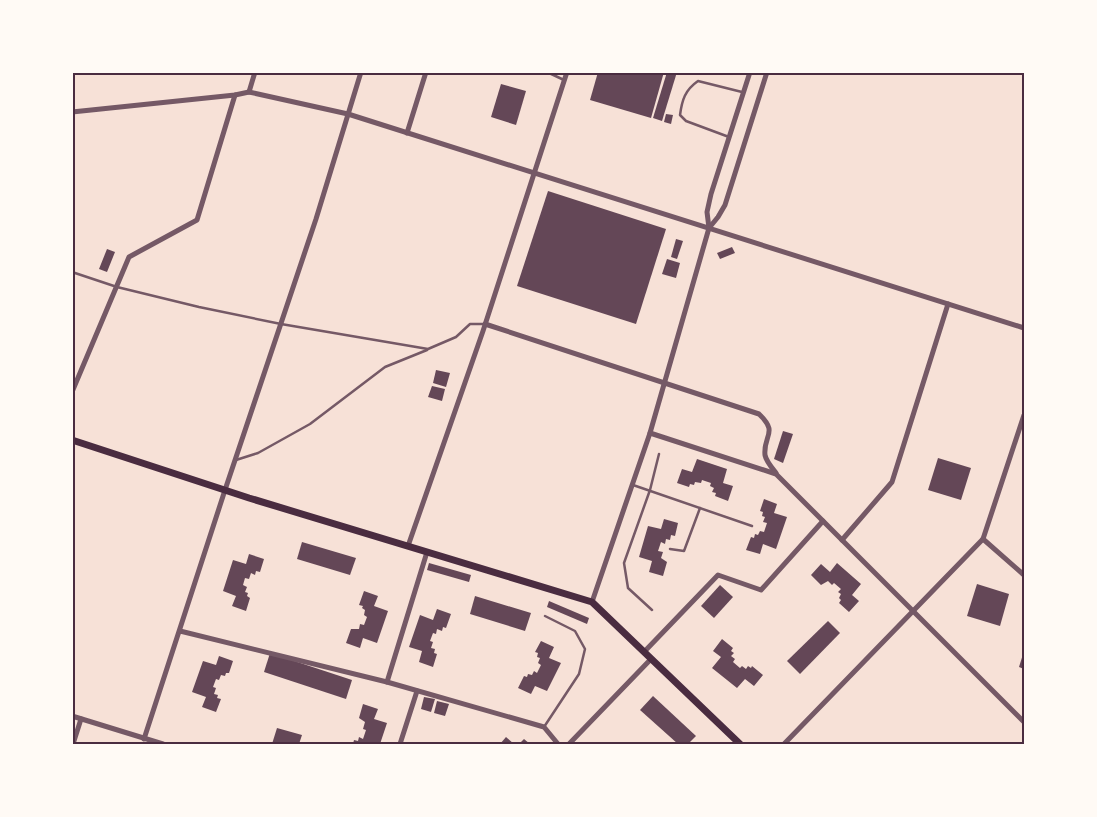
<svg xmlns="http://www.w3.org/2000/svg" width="1097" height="817" font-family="Roboto,sans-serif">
<rect width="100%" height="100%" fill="#f7e1d7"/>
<g fill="#644757">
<polygon points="598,72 664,72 651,118 590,100"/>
<polygon points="667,72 677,72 662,121 653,118"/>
<polygon points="501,84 526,91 516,125 491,117"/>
<polygon points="666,114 673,115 671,124 664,122"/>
<polygon points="548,191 666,229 636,324 517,286"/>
<polygon points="676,239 683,241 677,259 671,257"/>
<polygon points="732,247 735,253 720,259 717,253"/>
<polygon points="107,249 115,252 107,272 99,269"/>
<polygon points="667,259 680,263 676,278 662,274"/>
<polygon points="436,370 450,373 446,387 433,383"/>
<polygon points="432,386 445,389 442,401 428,397"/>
<polygon points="783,431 793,434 783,463 774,459"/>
<polygon points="938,458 971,468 961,500 928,490"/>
<polygon points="697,459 727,469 723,483 733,486 728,501 715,496 716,493 712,492 714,488 710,486 711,483 702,480 701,483 695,482 694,485 690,484 689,487 677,483 682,469 692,472"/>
<polygon points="764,499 777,504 774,513 787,517 776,549 763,544 760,554 746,550 751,537 754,538 755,534 758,535 760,531 764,532 767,523 763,522 765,517 762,516 763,512 760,511"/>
<polygon points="664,519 678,523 675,536 671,535 670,540 666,539 665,544 661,542 658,551 663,552 661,558 667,562 663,576 649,572 652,561 639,557 648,526 661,529"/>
<polygon points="302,542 356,558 350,575 297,559"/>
<polygon points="249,554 264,559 260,572 256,571 255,575 251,573 249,579 245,578 243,585 247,587 245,592 248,593 247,596 250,598 246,611 232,606 236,596 223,591 233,560 246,564"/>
<polygon points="429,563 471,575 469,582 427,570"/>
<polygon points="837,563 861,584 852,595 859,601 849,612 839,603 841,600 839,598 841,594 838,592 841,589 834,583 832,585 828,581 821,585 811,575 821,564 830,572"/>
<polygon points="977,584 1009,594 1000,626 967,616"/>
<polygon points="720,585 733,597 714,618 701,606"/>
<polygon points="364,591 378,596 374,606 388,611 377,643 363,638 360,648 346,643 351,629 359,629 360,624 364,625 367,617 364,615 365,610 362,608 363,606 359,605"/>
<polygon points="475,596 531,613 525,631 470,614"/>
<polygon points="549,601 589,618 587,624 547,607"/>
<polygon points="437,609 451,614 446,628 443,627 442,631 437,629 436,634 433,633 430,641 433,642 431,648 435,649 434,653 437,654 433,667 419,662 422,651 409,647 420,615 433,620"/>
<polygon points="828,621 840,633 800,674 787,661"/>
<polygon points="722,639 733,648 731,651 734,653 731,656 735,659 733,662 740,668 742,666 746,669 748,666 751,668 752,666 763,675 754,686 745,679 737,688 712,668 721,657 713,651"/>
<polygon points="541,641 554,647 549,658 561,663 547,691 535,686 531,694 518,688 524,676 527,677 528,674 532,675 534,671 537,673 541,665 538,663 540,658 537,657 538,653 535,652"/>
<polygon points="1024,651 1024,669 1019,667"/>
<polygon points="270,653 352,680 346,699 264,672"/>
<polygon points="219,656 233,661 229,673 226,673 225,676 221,675 219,680 216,679 213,687 216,688 214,694 218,695 217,698 221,699 216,712 202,707 206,697 192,692 203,661 216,665"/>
<polygon points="653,696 696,736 688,744 678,744 640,710"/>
<polygon points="424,697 435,699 431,712 421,709"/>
<polygon points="437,701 449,704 445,716 434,713"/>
<polygon points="363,704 378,709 374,719 387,723 380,744 353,744 354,740 358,741 359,737 363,739 366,730 363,729 365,722 359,718"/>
<polygon points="277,728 302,735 299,744 272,744"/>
<polygon points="506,737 514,744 500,744"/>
<polygon points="524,739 530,744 519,744"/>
</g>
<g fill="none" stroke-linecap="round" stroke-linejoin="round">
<g stroke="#755966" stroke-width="2.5">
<polyline points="547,72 564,80"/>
<path d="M 729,137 L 686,121 L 680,115 C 682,100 685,90 698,81 L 742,92"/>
<polyline points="72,272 117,287 199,307 281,324 428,349 456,337 470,324 485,324"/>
<polyline points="236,460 258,453 310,424 385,367 427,350"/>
<polyline points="633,485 752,526"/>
<polyline points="670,549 684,551 700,508"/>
<polyline points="652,610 628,588 624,563 650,490 659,454"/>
<polyline points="544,727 579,674 585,649 575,631 545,616"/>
</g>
<g stroke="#755966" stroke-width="5">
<polyline points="249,92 255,72"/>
<polyline points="72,112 235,95 249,92 348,114 1024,328"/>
<polyline points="407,133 426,72"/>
<polyline points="709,228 718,217 725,205 767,72"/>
<path d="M 485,324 L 759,414 C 779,433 763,435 765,455 C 766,461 772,468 776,473"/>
<polyline points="72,392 129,257 197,220 235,95"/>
<polyline points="650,433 776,474 1024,722"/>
<polyline points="983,539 1024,575"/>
<polyline points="842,540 892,482 948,304"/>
<polyline points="408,546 483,331 567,72"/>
<polyline points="592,602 650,433 709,228 707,212 711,194 750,72"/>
<polyline points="180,631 387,682 544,727 558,744"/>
<polyline points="644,652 718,575 761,590 823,521"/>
<polyline points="387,682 427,552"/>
<polyline points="72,716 163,744"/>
<polyline points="144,739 225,490 316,219 361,72"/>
<polyline points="73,744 81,719"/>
<polyline points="400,744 417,691"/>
<polyline points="569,744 651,659"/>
<polyline points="784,744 983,539 1024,415"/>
</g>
<polyline stroke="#4a2c40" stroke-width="7" points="72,440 249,498 592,602 740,744"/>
</g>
<rect width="1097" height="817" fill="none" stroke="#fffaf5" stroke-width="148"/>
<rect x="74" y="74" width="949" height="669" fill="none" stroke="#4a2c40" stroke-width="2"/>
</svg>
